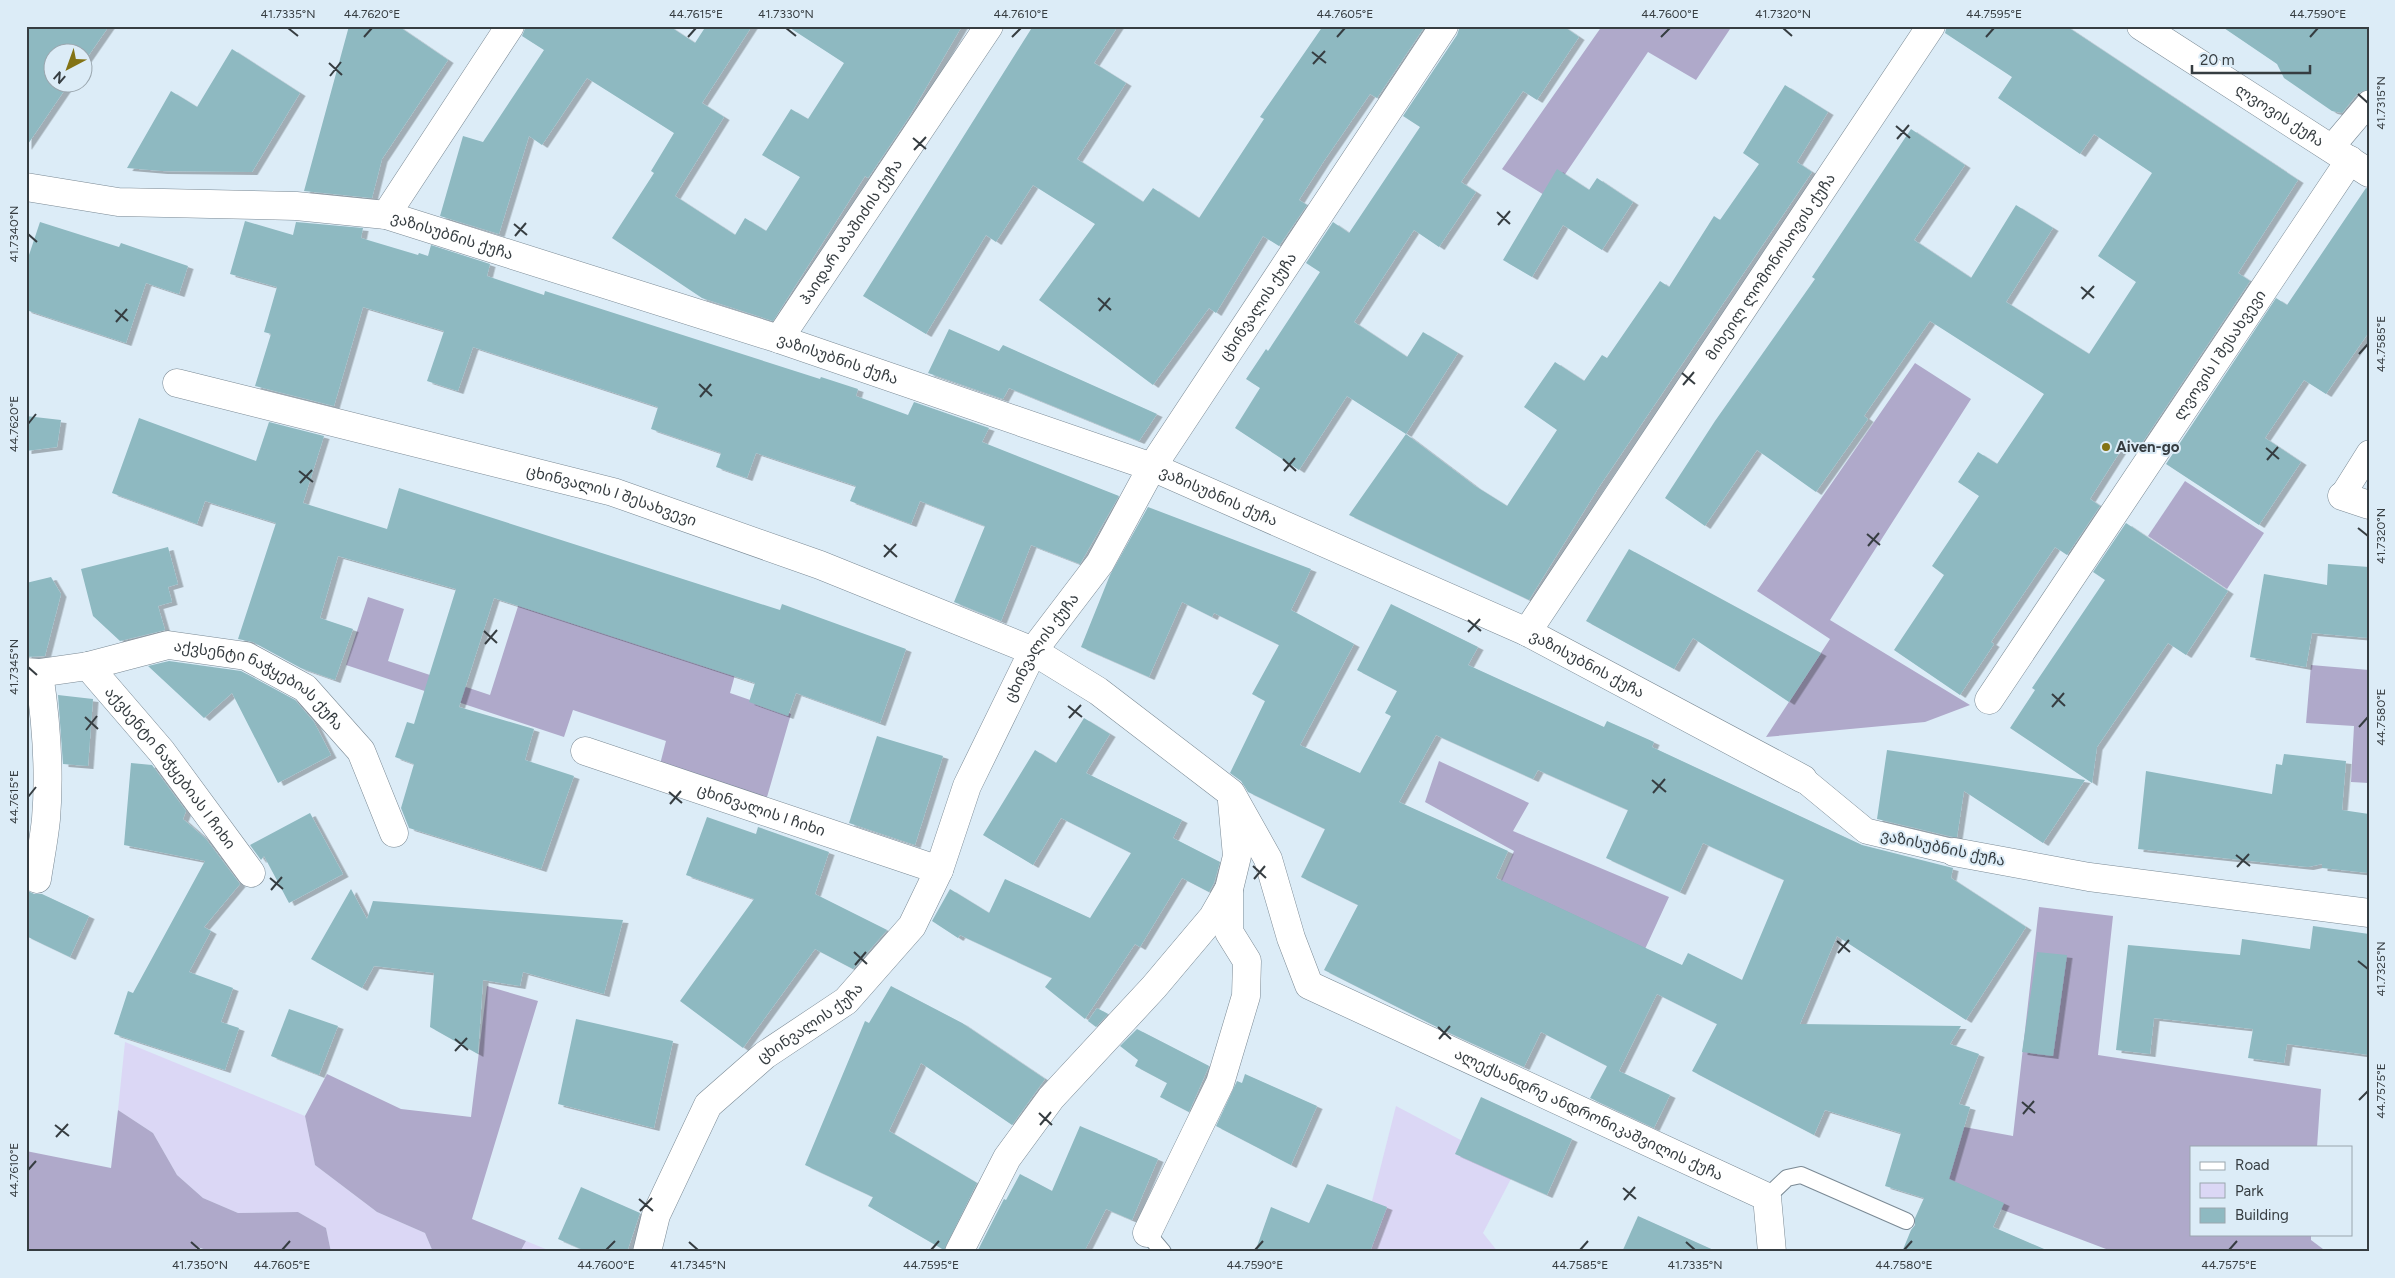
<svg xmlns="http://www.w3.org/2000/svg" width="2395" height="1278" font-family="Figtree,'Noto Sans Georgian',sans-serif">
<defs>
<filter id="shadow"><feDropShadow dx="5.5" dy="3" stdDeviation="0" flood-color="#0004"/></filter>
</defs>
<rect width="100%" height="100%" fill="#dcecf7"/>
<g fill="#dbd7f5">
<polygon points="125,1042 305,1116 315,1165 377,1212 425,1233 433,1252 331,1252 326,1228 298,1212 238,1213 203,1198 177,1175 153,1133 118,1110"/>
<polygon points="1396,1106 1516,1169 1483,1233 1498,1252 1350,1252 1369,1213"/>
<polygon points="526,1241 553,1252 520,1252"/>
</g>
<g fill="#afa9ca">
<polygon points="1602,26 1732,26 1696,80 1648,52 1549,198 1502,169"/>
<polygon points="1915,363 1971,399 1830,620 1970,705 1925,722 1766,737 1830,639 1757,591"/>
<polygon points="2185,481 2264,533 2227,589 2148,536"/>
<polygon points="368,597 404,609 388,661 490,695 520,600 736,671 730,693 791,714 765,804 658,772 666,741 573,710 564,737 346,665"/>
<polygon points="2311,665 2369,670 2369,783 2351,782 2354,726 2306,723"/>
<polygon points="1439,761 1529,803 1513,831 1669,897 1633,975 1485,917 1514,851 1425,802"/>
<polygon points="2039,907 2113,916 2098,1055 2321,1089 2317,1147 2191,1147 2191,1234 2311,1234 2311,1240 2327,1252 2114,1252 1926,1181 1948,1124 2013,1136"/>
<polygon points="487,986 538,1001 472,1219 526,1241 520,1252 433,1252 425,1233 377,1212 315,1165 305,1116 327,1074 401,1109 471,1117"/>
<polygon points="118,1110 153,1133 177,1175 203,1198 238,1213 298,1212 326,1228 331,1252 213,1252 197,1247 195,1252 26,1252 26,1151 111,1168"/>
</g>
<g fill="#8eb9c1" fill-rule="evenodd" filter="url(#shadow)">
<polygon points="26,26 109,26 82,65 82,52 52,52 52,82 70,82 26,147"/>
<polygon points="349,26 398,26 448,60 382,159 372,198 304,191"/>
<polygon points="526,26 669,26 695,43 706,26 752,26 702,103 724,117 675,196 735,235 745,218 766,231 800,177 762,155 791,109 808,119 844,63 787,26 962,26 909,117 868,178 865,176 773,321 702,298 612,238 654,173 651,171 674,133 587,78 542,145 529,136 499,234 440,216 463,136 483,142 544,50 522,36"/>
<polygon points="1033,26 1118,26 1094,63 1126,83 1077,159 1143,202 1153,188 1199,218 1264,119 1260,117 1323,26 1425,26 1377,98 1370,94 1324,161 1299,200 1307,205 1279,246 1263,236 1216,313 1209,308 1153,385 1039,300 1095,224 1033,185 996,242 986,235 926,334 863,296"/>
<polygon points="1460,26 1563,26 1579,37 1537,100 1523,91 1461,182 1476,192 1439,247 1414,230 1354,322 1407,357 1423,332 1458,353 1406,434 1347,396 1299,470 1235,428 1260,388 1246,379 1266,349 1268,351 1320,272 1306,263 1333,222 1349,233 1420,127 1403,116 1457,35"/>
<polygon points="1947,26 2066,26 2298,180 2238,273 2250,281 2140,446 2128,439 2090,499 2100,506 2067,555 2055,547 1991,642 1994,644 1960,695 1894,650 1944,575 1932,566 1979,496 1958,482 1978,452 1997,464 2044,394 1930,321 1864,416 1868,419 1816,492 1757,450 1705,526 1665,498 1715,421 1815,279 1812,277 1911,129 1965,165 1914,240 1971,278 2016,205 2053,228 2006,302 2089,354 2136,282 2098,256 2152,173 2094,134 2080,154 1998,98 2012,77 1945,33"/>
<polygon points="2221,26 2369,26 2369,89 2358,93 2342,113 2332,111 2284,78 2277,64"/>
<polygon points="232,49 300,93 252,172 162,171 127,168 171,91 197,107"/>
<polygon points="1785,85 1828,112 1797,162 1812,172 1599,487 1529,600 1349,515 1406,434 1475,486 1507,506 1557,430 1524,407 1555,362 1584,381 1602,355 1607,358 1660,281 1669,287 1714,216 1720,220 1759,164 1743,153"/>
<polygon points="1557,169 1589,190 1597,178 1633,202 1602,250 1563,225 1532,277 1503,260"/>
<polygon points="2366,188 2369,189 2369,332 2326,394 2304,380 2265,438 2301,462 2259,525 2166,464 2276,298 2287,305"/>
<polygon points="245,221 293,235 296,222 363,228 361,238 418,255 419,253 428,256 431,245 490,264 487,276 544,295 545,291 820,379 821,377 858,389 856,396 908,415 914,402 989,428 982,442 1119,496 1080,564 1031,545 1001,621 954,602 985,526 920,501 911,524 850,501 856,486 756,453 747,478 716,467 721,453 651,429 658,407 473,347 458,391 427,381 444,331 363,307 334,406 255,386 271,334 264,332 277,287 230,274"/>
<polygon points="40,222 119,247 121,243 188,266 179,294 146,283 126,343 26,310 26,264"/>
<polygon points="949,329 999,351 1003,345 1157,414 1139,441 1009,388 1003,399 928,373"/>
<polygon points="26,416 61,420 57,447 26,451"/>
<polygon points="139,418 256,461 269,422 324,436 303,503 387,529 399,488 780,610 782,604 906,649 880,723 796,693 788,716 749,702 755,683 494,598 459,707 534,729 525,760 574,776 541,869 409,828 401,808 414,764 395,757 407,722 414,724 456,589 338,556 320,618 353,629 335,680 301,668 253,642 238,639 276,523 205,501 197,524 112,493"/>
<path d="M 1148,507 L 1311,569 L 1291,610 L 1354,644 L 1300,745 L 1360,773 L 1391,716 L 1385,713 L 1397,691 L 1357,670 L 1391,604 L 1478,647 L 1468,665 L 1604,727 L 1607,721 L 1654,742 L 1652,747 L 1862,845 L 1953,868 L 1951,878 L 2026,927 L 1966,1020 L 1837,936 L 1800,1024 L 1961,1026 L 1950,1044 L 1979,1054 L 1959,1104 L 1970,1107 L 1949,1179 L 2004,1203 L 1993,1227 L 2051,1252 L 1902,1252 L 1911,1230 L 1915,1225 L 1915,1218 L 1924,1198 L 1885,1186 L 1901,1133 L 1825,1110 L 1814,1135 L 1692,1071 L 1717,1024 L 1657,994 L 1619,1071 L 1670,1095 L 1654,1128 L 1590,1098 L 1607,1066 L 1541,1032 L 1524,1067 L 1443,1030 L 1324,970 L 1358,905 L 1301,877 L 1325,829 L 1248,792 L 1241,781 L 1230,773 L 1265,701 L 1252,694 L 1279,645 L 1214,613 L 1212,617 L 1182,602 L 1149,677 L 1081,647 L 1110,575 ZM 1436,735 L 1533,779 L 1538,770 L 1628,810 L 1606,858 L 1680,892 L 1703,843 L 1784,880 L 1742,980 L 1688,953 L 1682,965 L 1496,878 L 1508,851 L 1399,802 Z"/>
<polygon points="2126,523 2228,591 2186,655 2168,643 2097,747 2092,783 2010,728 2035,690 2032,688 2105,580 2093,572"/>
<polygon points="168,547 178,584 168,587 172,602 158,606 165,630 120,641 93,616 81,569"/>
<polygon points="1629,549 1821,653 1789,702 1693,638 1674,669 1586,621"/>
<polygon points="2328,564 2369,567 2369,638 2312,633 2306,667 2250,657 2264,574 2327,585"/>
<polygon points="51,577 61,594 45,656 26,657 26,583"/>
<polygon points="169,661 241,671 295,700 314,722 331,755 278,783 232,693 204,718 148,666"/>
<polygon points="58,695 93,699 88,766 63,764"/>
<polygon points="1084,718 1110,734 1086,773 1182,820 1173,838 1220,862 1214,883 1209,892 1182,878 1140,947 1135,944 1085,1019 1045,987 1052,978 960,935 958,938 932,921 950,889 989,913 1005,879 1090,918 1131,853 1061,818 1033,865 983,835 1035,750 1056,763"/>
<polygon points="877,736 943,756 915,845 849,823"/>
<polygon points="1887,750 1994,766 2085,780 2043,843 1964,791 1957,837 1953,837 1877,819"/>
<polygon points="2284,754 2346,761 2342,810 2369,814 2369,873 2322,868 2322,864 2308,867 2138,849 2146,771 2272,794 2276,764 2282,765"/>
<polygon points="131,763 152,765 186,811 183,819 206,839 240,884 204,927 211,931 189,972 233,988 221,1022 239,1028 225,1070 114,1034 128,991 133,993 205,861 124,845"/>
<polygon points="310,813 343,874 289,903 264,856 261,860 250,845"/>
<polygon points="707,817 756,834 758,827 829,852 815,894 887,930 853,969 815,949 743,1048 680,1001 754,899 686,875"/>
<polygon points="351,889 367,919 373,901 623,920 604,994 523,972 520,986 483,980 478,1054 430,1027 434,973 374,966 362,988 311,959"/>
<polygon points="26,890 34,894 42,894 89,916 70,957 26,936"/>
<polygon points="2313,926 2369,934 2369,1055 2287,1044 2284,1063 2248,1058 2253,1029 2154,1018 2150,1054 2116,1050 2128,945 2240,955 2242,939 2310,949"/>
<polygon points="2037,952 2067,955 2053,1056 2022,1052"/>
<polygon points="891,986 962,1023 1045,1079 1012,1125 921,1063 889,1131 977,1183 944,1250 868,1206 873,1197 805,1165 865,1021 869,1023"/>
<polygon points="1097,1008 1108,1014 1096,1027 1088,1021"/>
<polygon points="289,1009 338,1026 319,1075 271,1056"/>
<polygon points="576,1019 673,1041 654,1128 558,1104"/>
<polygon points="1137,1029 1209,1066 1189,1112 1160,1097 1167,1083 1135,1066 1138,1060 1120,1046"/>
<polygon points="1245,1074 1317,1106 1291,1165 1216,1126 1237,1081 1242,1083"/>
<polygon points="1481,1097 1572,1139 1547,1195 1455,1154"/>
<polygon points="1080,1126 1158,1159 1132,1220 1106,1209 1084,1252 977,1252 1004,1199 1006,1200 1020,1174 1052,1191"/>
<polygon points="1327,1184 1387,1207 1371,1249 1377,1252 1255,1252 1271,1207 1309,1223"/>
<polygon points="581,1187 640,1213 627,1252 588,1252 558,1239"/>
<polygon points="1638,1216 1718,1252 1622,1252"/>
</g>
<g fill="none" stroke-linecap="round" stroke-linejoin="round">
<g stroke="#7a8994" stroke-width="18">
<g id="service">
<polyline points="1767,1197 1787,1178 1801,1175 1906,1221"/>
<polyline points="1147,1233 1163,1252"/>
</g>
</g>
<g stroke="#7a8994" stroke-width="26">
<g id="pedestrian">
<polyline points="2331,148 2369,103"/>
<polyline points="2342,496 2369,453"/>
<polyline points="1803,779 1866,831 1954,852"/>
</g>
</g>
<g stroke="#7a8994" stroke-width="29">
<g id="minor">
<path id="s1" d="M 2141,26 L 2369,173"/>
<path id="s2" d="M 26,187 L 118,202 L 296,206 L 386,215 L 779,339 L 1152,467 L 1527,632 L 1803,779"/>
<polyline points="386,215 510,26"/>
<path id="s3" d="M 779,339 L 989,26"/>
<path id="s4" d="M 177,383 L 613,492 L 820,565 L 1033,651 L 1098,691 L 1231,793 L 1268,859 L 1291,938 L 1309,985 L 1767,1197 L 1772,1252"/>
<polyline points="2342,496 2369,505"/>
<path id="s5" d="M 1527,632 L 1931,26"/>
<path id="s6" d="M 88,666 L 162,752 L 251,873"/>
<path id="s7" d="M 26,672 L 39,673 L 88,666 L 168,645 L 246,656 L 305,688 L 361,751 L 394,833"/>
<path id="s8" d="M 1989,700 L 2350,160"/>
<path id="s9" d="M 585,751 L 939,870"/>
<polyline points="1954,852 2089,877 2369,913"/>
<path d="M 37,879 C 40,859 44,839 46,819 C 50,771 46,720 39,673"/>
<polyline points="1147,1233 1220,1083 1246,996 1247,961 1229,932 1229,889 1237,856 1232,801"/>
<path id="s10" d="M 647,1252 L 656,1215 L 708,1105 L 765,1055 L 846,1001 L 912,926 L 939,870 L 967,786 L 1033,651 L 1100,563 L 1152,467 L 1444,26"/>
<polyline points="959,1252 1007,1158 1051,1098 1154,987 1213,917 1229,889"/>
</g>
</g>
<use href="#service" stroke="#fff" stroke-width="16"/>
<use href="#pedestrian" stroke="#fff" stroke-width="25"/>
<use href="#minor" stroke="#fff" stroke-width="28"/>
</g>
<path fill="none" stroke="#363d41" stroke-width="2" d="M 288,28 L 298,36M 786,28 L 796,36M 1783,28 L 1792,36M 364,37 L 372,28M 688,37 L 696,28M 1012,37 L 1021,28M 1337,37 L 1345,28M 1661,37 L 1670,28M 1986,37 L 1994,28M 2310,37 L 2318,28M 1312,52 L 1326,63M 329,63 L 342,75M 1313,64 L 1325,51M 330,76 L 341,62M 2358,94 L 2368,103M 1896,126 L 1910,138M 913,138 L 926,149M 1897,139 L 1909,125M 914,150 L 926,137M 1497,212 L 1510,224M 514,224 L 527,235M 1498,225 L 1510,211M 28,234 L 37,242M 515,236 L 526,223M 2081,287 L 2094,298M 1098,298 L 1111,310M 2082,299 L 2094,286M 115,310 L 128,321M 1099,311 L 1110,298M 116,322 L 127,309M 2359,354 L 2368,344M 1682,373 L 1695,384M 699,384 L 712,396M 1683,385 L 1694,372M 700,397 L 711,384M 28,424 L 36,414M 2266,448 L 2279,459M 1283,459 L 1296,471M 2267,460 L 2278,447M 299,471 L 313,482M 1284,471 L 1295,458M 300,483 L 312,470M 2358,528 L 2368,536M 1867,534 L 1880,545M 884,545 L 897,557M 1868,546 L 1879,533M 884,557 L 896,544M 1468,620 L 1481,631M 484,631 L 497,643M 1468,632 L 1480,619M 485,644 L 497,630M 28,667 L 37,675M 2052,694 L 2065,706M 1068,706 L 1082,717M 2052,707 L 2064,693M 85,717 L 98,729M 1069,718 L 1081,705M 2359,727 L 2368,717M 86,730 L 97,716M 1652,780 L 1666,792M 669,792 L 682,803M 1653,793 L 1665,779M 28,797 L 36,787M 670,804 L 681,791M 2236,855 L 2250,866M 1253,866 L 1266,878M 2237,867 L 2249,854M 270,878 L 283,889M 1254,879 L 1265,866M 271,890 L 282,877M 1837,941 L 1850,952M 854,952 L 867,964M 1838,953 L 1849,940M 2358,961 L 2368,969M 855,965 L 866,952M 1438,1027 L 1451,1039M 455,1039 L 468,1050M 1439,1039 L 1450,1026M 455,1051 L 467,1038M 2359,1100 L 2368,1091M 2022,1102 L 2035,1113M 1039,1113 L 1052,1125M 2023,1114 L 2034,1101M 55,1125 L 69,1136M 1040,1125 L 1051,1112M 56,1137 L 68,1124M 28,1170 L 36,1161M 1623,1188 L 1636,1199M 639,1199 L 653,1211M 1624,1200 L 1635,1187M 640,1211 L 652,1198M 191,1242 L 200,1250M 689,1242 L 698,1250M 1686,1242 L 1695,1250M 282,1250 L 290,1241M 606,1250 L 615,1241M 931,1250 L 939,1241M 1255,1250 L 1263,1241M 1580,1250 L 1588,1241M 1904,1250 L 1912,1241M 2229,1250 L 2237,1241"/>
<circle fill="#837314" stroke="#dcecf7" stroke-width="2" cx="2106" cy="447" r="5"/>
<g text-anchor="middle" dominant-baseline="central" stroke-width="4" stroke-linejoin="round" paint-order="stroke">
<g font-size="15" fill="#363d41" stroke="#dcecf7">
<text stroke="none"><textPath href="#s1" startOffset="165">ლვოვის ქუჩა</textPath></text>
<text stroke="none"><textPath href="#s3" startOffset="129">ჰაიდარ აბაშიძის ქუჩა</textPath></text>
<text stroke="none"><textPath href="#s2" startOffset="431">ვაზისუბნის ქუჩა</textPath></text>
<text stroke="none"><textPath href="#s5" startOffset="439">მიხეილ ლომონოსოვის ქუჩა</textPath></text>
<text stroke="none"><textPath href="#s10" startOffset="1146">ცხინვალის ქუჩა</textPath></text>
<text stroke="none"><textPath href="#s8" startOffset="415">ლვოვის I შესახვევი</textPath></text>
<text stroke="none"><textPath href="#s2" startOffset="836">ვაზისუბნის ქუჩა</textPath></text>
<text stroke="none"><textPath href="#s4" startOffset="449">ცხინვალის I შესახვევი</textPath></text>
<text stroke="none"><textPath href="#s2" startOffset="1241">ვაზისუბნის ქუჩა</textPath></text>
<text stroke="none"><textPath href="#s10" startOffset="741">ცხინვალის ქუჩა</textPath></text>
<text stroke="none"><textPath href="#s2" startOffset="1646">ვაზისუბნის ქუჩა</textPath></text>
<text stroke="none"><textPath href="#s7" startOffset="248">აქვსენტი ნაჭყებიას ქუჩა</textPath></text>
<text stroke="none"><textPath href="#s6" startOffset="131">აქვსენტი ნაჭყებიას I ჩიხი</textPath></text>
<text stroke="none"><textPath href="#s9" startOffset="186">ცხინვალის I ჩიხი</textPath></text>
<text transform="translate(1943 848) rotate(12)">ვაზისუბნის ქუჩა</text>
<text stroke="none"><textPath href="#s10" startOffset="291">ცხინვალის ქუჩა</textPath></text>
<text stroke="none"><textPath href="#s4" startOffset="1659">ალექსანდრე ანდრონიკაშვილის ქუჩა</textPath></text>
</g>
<g font-size="15" font-weight="bold" fill="#363d41" stroke="#dcecf7" text-anchor="start">
<text x="2116" y="447">Aiven-go</text>
</g>
</g>
<rect width="2395" height="1278" fill="none" stroke="#dcecf7" stroke-width="55"/>
<rect x="2190" y="1146" width="162" height="90" fill="#dcecf7" stroke="#9aa6ae"/>
<rect x="2200" y="1162" width="25" height="8" fill="#ffffff" stroke="#9aa6ae"/>
<text x="2235" y="1170" font-size="15" fill="#363d41">Road</text>
<rect x="2200" y="1183" width="25" height="15" fill="#dbd7f5" stroke="#9aa6ae"/>
<text x="2235" y="1196" font-size="15" fill="#363d41">Park</text>
<rect x="2200" y="1208" width="25" height="15" fill="#8eb9c1" stroke="#9aa6ae"/>
<text x="2235" y="1220" font-size="15" fill="#363d41">Building</text>
<g transform="translate(68 68) rotate(221)"><circle r="24" fill="#dcecf7" stroke="#9aa6ae"/>
<path d="M0-4L9 19L0 12L-9 19Z" fill="#837314"/>
<text y="-8" font-size="14" font-weight="bold" text-anchor="middle" fill="#363d41">N</text>
</g>
<path d="M2192 65v8h118v-8" fill="none" stroke="#363d41" stroke-width="2.5"/>
<text x="2200" y="65" font-size="15" fill="#363d41" stroke="#dcecf7" stroke-width="4" paint-order="stroke">20 m</text>
<rect x="28" y="28" width="2340" height="1222" fill="none" stroke="#363d41" stroke-width="2"/>
<g font-size="12" text-anchor="middle" fill="#363d41">
<text x="288" y="18">41.7335°N</text>
<text x="372" y="18">44.7620°E</text>
<text x="696" y="18">44.7615°E</text>
<text x="786" y="18">41.7330°N</text>
<text x="1021" y="18">44.7610°E</text>
<text x="1345" y="18">44.7605°E</text>
<text x="1670" y="18">44.7600°E</text>
<text x="1783" y="18">41.7320°N</text>
<text x="1994" y="18">44.7595°E</text>
<text x="2318" y="18">44.7590°E</text>
<text transform="translate(2381 103) rotate(-90)" y="4">41.7315°N</text>
<text transform="translate(14 234) rotate(-90)" y="4">41.7340°N</text>
<text transform="translate(2381 344) rotate(-90)" y="4">44.7585°E</text>
<text transform="translate(14 424) rotate(-90)" y="4">44.7620°E</text>
<text transform="translate(2381 536) rotate(-90)" y="4">41.7320°N</text>
<text transform="translate(14 667) rotate(-90)" y="4">41.7345°N</text>
<text transform="translate(2381 717) rotate(-90)" y="4">44.7580°E</text>
<text transform="translate(14 797) rotate(-90)" y="4">44.7615°E</text>
<text transform="translate(2381 969) rotate(-90)" y="4">41.7325°N</text>
<text transform="translate(2381 1091) rotate(-90)" y="4">44.7575°E</text>
<text transform="translate(14 1170) rotate(-90)" y="4">44.7610°E</text>
<text x="200" y="1269">41.7350°N</text>
<text x="282" y="1269">44.7605°E</text>
<text x="606" y="1269">44.7600°E</text>
<text x="698" y="1269">41.7345°N</text>
<text x="931" y="1269">44.7595°E</text>
<text x="1255" y="1269">44.7590°E</text>
<text x="1580" y="1269">44.7585°E</text>
<text x="1695" y="1269">41.7335°N</text>
<text x="1904" y="1269">44.7580°E</text>
<text x="2229" y="1269">44.7575°E</text>
</g>
</svg>
